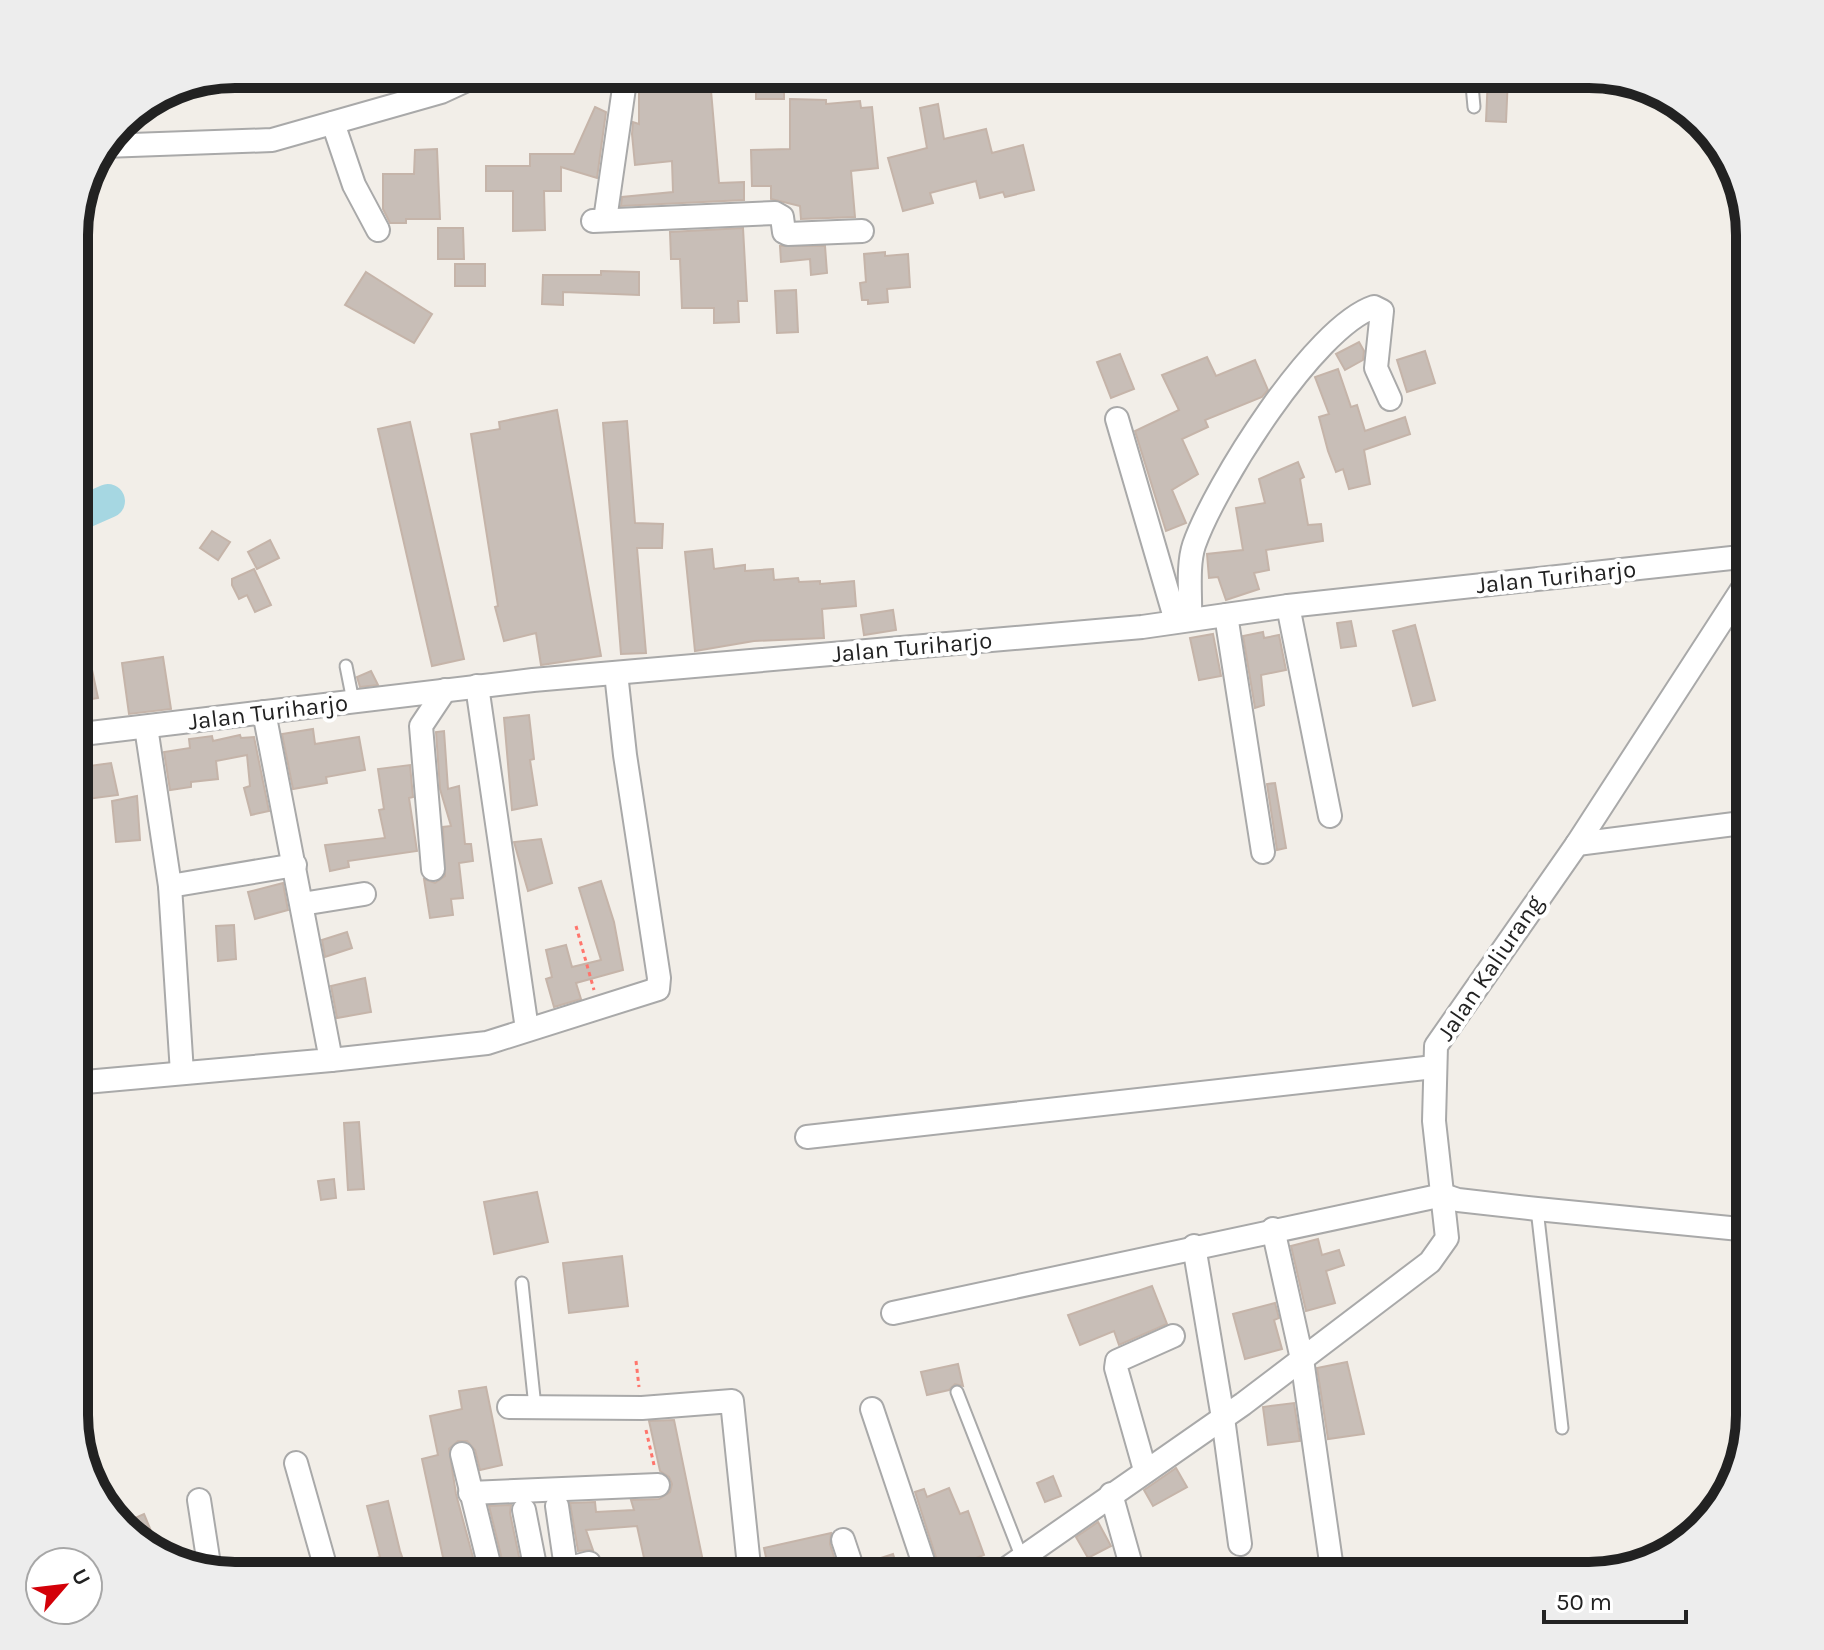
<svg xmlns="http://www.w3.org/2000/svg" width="1824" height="1650" font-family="Karla,sans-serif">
<rect width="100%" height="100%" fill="#f2eee8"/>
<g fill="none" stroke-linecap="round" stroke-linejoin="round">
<polyline stroke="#a6d7e2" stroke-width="34" points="74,516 108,501"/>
</g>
<g fill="#c8beb7" stroke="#c5b4a9" stroke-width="2">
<polygon points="554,74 599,74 599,77 559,90"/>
<polygon points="1488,76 1508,77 1506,122 1486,121"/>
<polygon points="694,79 710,79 719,183 744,182 744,200 621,206 622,197 673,192 672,161 635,165 632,134 633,122 639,124 639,85 694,85"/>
<polygon points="775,84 784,88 784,99 756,99 756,85"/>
<polygon points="790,99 826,100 826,104 860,101 861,108 872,107 878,168 851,171 855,217 801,219 800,206 771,199 771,186 752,186 751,150 790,149"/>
<polygon points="938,104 944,139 986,129 992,153 1023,145 1034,190 1005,197 1003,192 980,198 976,181 930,193 933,203 903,211 888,158 927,148 920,108"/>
<polygon points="595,107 606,112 597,178 561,167 561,191 544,191 545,230 513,231 513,191 486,191 486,166 530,166 530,154 574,154"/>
<polygon points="437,149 440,219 406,219 406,223 390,223 383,209 383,174 414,174 415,150"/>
<polygon points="438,228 463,228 464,259 438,259"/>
<polygon points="743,228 747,301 738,301 739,322 714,323 714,308 682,308 680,259 671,259 670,232"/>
<polygon points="780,246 825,246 827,273 811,275 810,259 781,262"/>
<polygon points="885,252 885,256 908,254 910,287 887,289 888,302 868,304 868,300 862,300 860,283 866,282 864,254"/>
<rect x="455" y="264" width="30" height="22"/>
<polygon points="601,271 639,272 639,295 563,292 563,305 542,304 543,275 601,275"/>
<polygon points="366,272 432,314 414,343 345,305"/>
<polygon points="796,290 798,332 777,333 775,291"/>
<polygon points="1359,342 1364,351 1363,360 1345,370 1336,354"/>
<polygon points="1425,351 1435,383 1407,392 1397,360"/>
<polygon points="1120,354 1134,389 1111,398 1097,362"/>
<polygon points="1207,357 1216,376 1255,360 1268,390 1262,397 1205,420 1208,427 1182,439 1198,474 1172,490 1186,523 1166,531 1135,431 1179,410 1162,375"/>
<polygon points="1338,369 1351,407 1357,405 1365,431 1405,417 1410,434 1364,450 1370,484 1349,489 1343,469 1336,472 1328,451 1319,417 1329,414 1315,377"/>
<polygon points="557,410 601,656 541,665 536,633 504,641 495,607 498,606 471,434 500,429 499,422"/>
<polygon points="627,421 635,523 663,524 662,548 637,548 646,653 621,654 603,423"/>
<polygon points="410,422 464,659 432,666 378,429"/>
<polygon points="1298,462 1304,477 1300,479 1308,525 1321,524 1323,541 1266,550 1269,570 1254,573 1259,589 1226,600 1218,577 1209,578 1207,554 1243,550 1236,508 1265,503 1259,479"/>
<polygon points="212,531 230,542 218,560 200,548"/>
<polygon points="270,540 279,558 257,569 248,552"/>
<polygon points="712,549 714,569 745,565 745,571 773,569 774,580 798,578 799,582 820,581 820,584 854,581 856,606 822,609 824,638 754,641 695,651 685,552"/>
<polygon points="254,569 271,605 255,612 247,595 239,599 232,585 232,579"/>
<polygon points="893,610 896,630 864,635 861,615"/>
<polygon points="74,618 81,618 98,698 74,702"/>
<polygon points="1351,621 1356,646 1341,648 1337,623"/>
<polygon points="1415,625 1435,700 1413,706 1393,631"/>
<polygon points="1263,632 1264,638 1279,635 1286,670 1261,675 1264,705 1255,708 1243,636"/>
<polygon points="1213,634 1221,676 1199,680 1190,638"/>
<polygon points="163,657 171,709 129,714 122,663"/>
<polygon points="371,671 378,685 360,687 357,677"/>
<polygon points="529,715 534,759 530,760 537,805 512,810 504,718"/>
<polygon points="313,729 315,744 359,737 365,770 326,777 327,783 293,789 282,734"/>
<polygon points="444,731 448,789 459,786 465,844 471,844 473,861 459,863 463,898 451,899 453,915 430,918 424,879 435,883 445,876 443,827 451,826 440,789 436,732"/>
<polygon points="240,735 241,738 254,737 269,811 251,815 244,788 250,786 247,755 216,761 218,779 191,782 191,787 170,790 164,752 190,748 189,739 212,736 213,741"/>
<polygon points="111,763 118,795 80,800 75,768"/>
<polygon points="410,765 413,797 409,798 417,851 348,861 349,867 330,871 325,845 385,838 379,810 384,809 378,769"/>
<polygon points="1275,783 1286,848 1277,850 1267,784"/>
<polygon points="137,796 140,840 116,842 112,801"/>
<polygon points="541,839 552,883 528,891 514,842"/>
<polygon points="601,881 614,922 623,970 576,983 581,999 554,1007 546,979 552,977 546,950 566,945 572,967 601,960 579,888"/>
<polygon points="283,883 288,910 255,919 248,892"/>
<polygon points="234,925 236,959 218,961 216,926"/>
<polygon points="347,932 352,948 325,957 322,940"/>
<polygon points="365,978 371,1012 337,1018 331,986"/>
<polygon points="359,1122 364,1189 348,1190 344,1123"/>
<polygon points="334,1179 336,1198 321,1200 318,1181"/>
<polygon points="537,1192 548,1242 494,1254 484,1202"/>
<polygon points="1318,1239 1322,1255 1339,1250 1344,1265 1326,1271 1335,1303 1306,1311 1291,1246"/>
<polygon points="622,1256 628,1306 569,1313 563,1263"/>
<polygon points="1152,1286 1167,1324 1119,1345 1114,1331 1080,1345 1068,1315"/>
<polygon points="1275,1303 1279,1318 1274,1320 1282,1349 1245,1359 1233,1314"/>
<polygon points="1347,1362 1364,1434 1328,1439 1317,1368"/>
<polygon points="958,1364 963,1386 955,1384 949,1390 927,1395 921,1372"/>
<polygon points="486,1387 502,1465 480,1470 475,1450 467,1441 458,1441 449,1449 456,1494 478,1576 447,1576 422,1459 438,1455 430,1416 462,1409 459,1391"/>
<polygon points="1294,1403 1300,1441 1268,1445 1263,1407"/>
<polygon points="674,1420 706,1576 648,1576 637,1526 586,1530 593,1550 578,1551 570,1503 595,1502 596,1512 634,1510 631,1500 659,1499 670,1492 672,1484 669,1477 660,1471 649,1421"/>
<polygon points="1176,1468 1187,1487 1153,1506 1144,1490"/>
<polygon points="1053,1476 1061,1496 1045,1502 1037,1483"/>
<polygon points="949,1488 960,1514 968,1511 984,1555 955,1566 957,1571 942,1576 915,1492 924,1489 927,1497"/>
<polygon points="388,1501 400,1551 409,1576 377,1576 372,1559 380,1557 367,1506"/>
<polygon points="511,1505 510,1513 523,1576 506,1576 489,1506"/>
<polygon points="144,1514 161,1555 119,1525"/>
<polygon points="1098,1522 1111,1546 1088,1558 1076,1537"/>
<polygon points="831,1533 830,1544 840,1576 770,1576 764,1548"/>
<polygon points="893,1554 900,1576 877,1576 872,1561"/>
<polygon points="1311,1560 1312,1576 1288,1576 1286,1562"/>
</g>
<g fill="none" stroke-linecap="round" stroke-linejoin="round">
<g stroke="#a9a9a9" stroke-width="15">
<g id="service">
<polyline points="1471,74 1474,107"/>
<polyline points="346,666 353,701"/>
<polyline points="1537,1209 1562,1428"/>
<polyline points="522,1283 535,1407"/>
<polyline points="957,1392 1029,1576"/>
</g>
</g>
<g stroke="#a9a9a9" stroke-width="26">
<g id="minor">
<polyline points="784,74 823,78 997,74"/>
<polyline points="333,123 354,185 378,230"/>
<polyline points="104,146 272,140 441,92 480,74"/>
<polyline points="605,220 626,74"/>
<polyline points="593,221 775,213 782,217 784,232 788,234 862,231"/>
<polyline points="1117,419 1176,621"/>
<polyline points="1288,606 1330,816"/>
<polyline points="1226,615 1263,852"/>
<path d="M 1190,619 C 1191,597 1187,566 1194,545 C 1215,485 1314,327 1374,307 L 1382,311 L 1376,368 L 1390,399"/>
<polyline points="477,686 527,1029"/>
<polyline points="146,727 170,886 182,1073"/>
<polyline points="74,735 533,680 1142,627 1288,606 1750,556"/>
<polyline points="1577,844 1750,822"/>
<polyline points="433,869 421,726 445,690"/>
<polyline points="170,886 295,865"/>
<polyline points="302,904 364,894"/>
<polyline points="331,1060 487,1043 658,989 659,978 625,755 616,673"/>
<polyline points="74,1083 331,1060 264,712"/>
<polyline points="807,1137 1434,1067"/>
<polyline points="1273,1229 1302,1359 1333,1576"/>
<polyline points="1748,1230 1749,1040"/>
<polyline points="1194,1246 1223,1418 1240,1544"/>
<polyline points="893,1313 1443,1195 1458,1200 1537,1209 1750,1230"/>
<polyline points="509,1407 642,1408 732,1401 750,1576"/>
<polyline points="872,1409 928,1576"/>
<polyline points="462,1454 492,1576"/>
<polyline points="296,1463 328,1576"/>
<polyline points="1145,1470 1116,1368 1117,1361 1173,1336"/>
<polyline points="470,1493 658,1485"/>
<polyline points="1111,1494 1134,1576"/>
<polyline points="199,1500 210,1571"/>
<polyline points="557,1506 566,1568"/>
<polyline points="524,1510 537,1576"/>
<polyline points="843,1540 855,1576"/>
<polyline points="554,1572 589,1563"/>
<polyline points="996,1576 1243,1404 1430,1262 1447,1238 1434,1121 1436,1046 1577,844 1750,577"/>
</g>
</g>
<g stroke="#ff756c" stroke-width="3" stroke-dasharray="4 4" stroke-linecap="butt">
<polyline points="576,926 594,990"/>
<polyline points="636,1361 639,1387"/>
<polyline points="646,1430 654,1465"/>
</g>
<use href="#service" stroke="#fff" stroke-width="11"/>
<use href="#minor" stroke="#fff" stroke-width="22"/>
</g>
<g text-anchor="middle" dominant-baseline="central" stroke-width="8" stroke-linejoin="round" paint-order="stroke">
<g font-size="24" fill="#222" stroke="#fff">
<text transform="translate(1556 577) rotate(-6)">Jalan Turiharjo</text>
<text transform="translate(912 647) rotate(-5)">Jalan Turiharjo</text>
<text transform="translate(268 712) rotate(-7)">Jalan Turiharjo</text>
<text transform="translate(1490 968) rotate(-56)">Jalan Kaliurang</text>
</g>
</g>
<path d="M0 0H1824V1650H0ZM235 88H1589A147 147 0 0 1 1736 235V1415A147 147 0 0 1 1589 1562H235A147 147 0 0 1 88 1415V235A147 147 0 0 1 235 88Z" fill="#ededed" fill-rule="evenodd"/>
<path fill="none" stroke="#222" stroke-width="10" d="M235 88H1589A147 147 0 0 1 1736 235V1415A147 147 0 0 1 1589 1562H235A147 147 0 0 1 88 1415V235A147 147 0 0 1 235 88Z"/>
<g transform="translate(64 1586) rotate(62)"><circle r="38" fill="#ffffff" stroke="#a7a7a7" stroke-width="2"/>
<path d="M0-6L14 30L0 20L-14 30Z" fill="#d30008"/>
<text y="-12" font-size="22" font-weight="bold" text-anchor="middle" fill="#222222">U</text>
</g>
<path d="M1544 1610v12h142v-12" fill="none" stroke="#222222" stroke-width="4"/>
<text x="1556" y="1610" font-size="24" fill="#222222" stroke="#ffffff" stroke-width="6" paint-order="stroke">50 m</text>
</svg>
